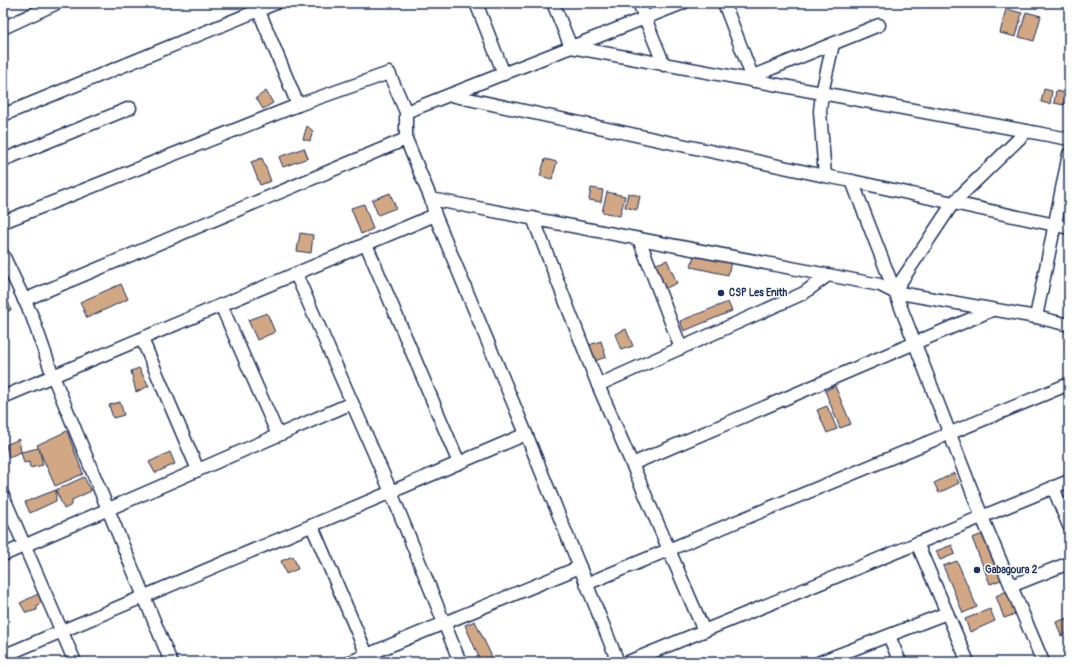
<svg xmlns="http://www.w3.org/2000/svg" width="1072" height="665" font-family="Pangolin,sans-serif">
<rect width="100%" height="100%" fill="#fff"/>
<filter id="ink" filterUnits="userSpaceOnUse"><feTurbulence type="fractalNoise" baseFrequency=".025" numOctaves="2"/><feDisplacementMap in="SourceGraphic" scale="8" xChannelSelector="R" yChannelSelector="G"/><feConvolveMatrix kernelMatrix="1 2 1 2 8 2 1 2 1" color-interpolation-filters="sRGB"/></filter>
<g filter="url(#ink)">
<g fill="#d2a784" stroke="#1b2f5e">
<polygon points="1006,9 1022,13 1016,37 1000,33"/>
<polygon points="1026,12 1041,16 1034,41 1019,37"/>
<polygon points="1044,89 1052,91 1050,104 1041,102"/>
<polygon points="266,91 273,103 263,109 256,98"/>
<polygon points="1056,91 1066,93 1064,105 1054,103"/>
<polygon points="307,126 313,131 310,141 303,139"/>
<polygon points="304,148 308,158 283,167 279,157"/>
<polygon points="262,158 271,181 260,185 251,162"/>
<polygon points="545,159 557,162 552,179 540,176"/>
<polygon points="591,188 603,190 601,202 589,200"/>
<polygon points="607,192 625,196 620,216 602,212"/>
<polygon points="390,193 396,208 378,215 372,200"/>
<polygon points="628,193 640,196 637,210 625,207"/>
<polygon points="364,204 373,229 361,234 351,208"/>
<polygon points="300,233 313,235 311,253 297,251"/>
<polygon points="694,255 731,262 728,275 691,267"/>
<polygon points="667,260 677,283 664,289 654,265"/>
<polygon points="121,284 128,299 87,318 80,302"/>
<polygon points="5,292 11,310 3,313 3,294"/>
<polygon points="728,302 732,311 684,331 680,321"/>
<polygon points="267,313 275,332 257,340 248,320"/>
<polygon points="626,329 633,346 621,350 615,334"/>
<polygon points="601,341 606,357 595,361 589,345"/>
<polygon points="139,368 149,386 136,392 131,371"/>
<polygon points="835,386 851,424 840,428 825,391"/>
<polygon points="120,402 124,415 113,418 109,405"/>
<polygon points="827,406 837,429 827,433 817,410"/>
<polygon points="67,431 83,474 55,486 37,445"/>
<polygon points="19,439 21,452 9,457 6,445"/>
<polygon points="39,448 43,465 30,468 29,462 24,463 21,452"/>
<polygon points="170,452 175,464 155,473 149,462"/>
<polygon points="954,473 959,483 939,493 934,483"/>
<polygon points="84,477 91,491 72,500 72,505 64,509 56,490"/>
<polygon points="56,490 56,501 30,513 25,502"/>
<polygon points="986,533 1004,579 990,584 972,538"/>
<polygon points="952,545 955,554 940,560 936,551"/>
<polygon points="293,556 298,569 286,574 281,561"/>
<polygon points="957,561 977,607 963,613 943,566"/>
<polygon points="1007,591 1016,614 1004,618 996,596"/>
<polygon points="38,594 42,602 37,607 37,610 26,613 20,603"/>
<polygon points="990,609 995,621 970,632 965,619"/>
<polygon points="1068,618 1069,622 1069,633 1061,636 1056,622"/>
<polygon points="475,621 493,659 485,662 481,662 465,625"/>
</g>
<g fill="none" stroke-linecap="round" stroke-linejoin="round">
<g stroke="#1b2f5e" stroke-width="15">
<g id="minor">
<polyline points="476,3 504,74"/>
<polyline points="553,3 571,47 822,93 1069,139"/>
<polyline points="639,3 664,65"/>
<polyline points="724,3 754,81"/>
<polyline points="256,4 298,105"/>
<polyline points="3,28 57,3"/>
<polyline points="753,76 879,25"/>
<polyline points="450,95 825,176 852,181 1069,228"/>
<polyline points="406,112 683,3"/>
<polyline points="3,115 276,3"/>
<polyline points="3,160 130,108"/>
<polyline points="825,176 820,111 822,93 833,44"/>
<polyline points="852,181 982,517 1043,662"/>
<polyline points="431,199 880,285 894,292 1036,317 1069,325"/>
<polyline points="533,218 598,385 704,631"/>
<polyline points="3,222 298,105 389,73 406,112 406,139 431,199 435,215 529,441 618,662"/>
<polyline points="639,239 681,348"/>
<polyline points="366,244 459,463"/>
<polyline points="3,255 32,316 53,376 171,662"/>
<polyline points="296,274 391,492 460,662"/>
<polyline points="894,292 953,203 1027,131"/>
<polyline points="24,300 406,139"/>
<polyline points="221,305 278,435"/>
<polyline points="1036,317 1069,154"/>
<polyline points="142,339 198,470"/>
<polyline points="598,385 804,293 828,275"/>
<polyline points="3,397 435,215"/>
<polyline points="632,464 992,310"/>
<polyline points="1053,487 1069,526"/>
<polyline points="3,496 75,662"/>
<polyline points="312,526 367,655"/>
<polyline points="917,543 968,662"/>
<polyline points="3,555 352,403"/>
<polyline points="586,584 1069,384"/>
<polyline points="1011,586 1069,563"/>
<polyline points="889,636 900,662"/>
<polyline points="3,656 391,492 526,434"/>
<polyline points="350,662 580,567"/>
<polyline points="628,662 1069,481"/>
<polyline points="820,662 947,613"/>
</g>
</g>
<use href="#minor" stroke="#fff" stroke-width="12"/>
</g>
</g>
<g fill="#1b2f5e" stroke="#fff" stroke-width="1.5">
<circle cx="721" cy="293" r="4"/>
<circle cx="977" cy="570" r="4"/>
</g>
<g text-anchor="middle" dominant-baseline="central" stroke-width="3" stroke-linejoin="round" paint-order="stroke">
<g font-size="10" font-weight="bold" fill="#1b2f5e" stroke="#fff" text-anchor="start">
<text x="729" y="293">CSP Les Enith</text>
<text x="985" y="570">Gabagoura 2</text>
</g>
</g>
<rect width="1072" height="665" fill="none" stroke="#fff" stroke-width="16"/>
<rect x="8" y="8" width="1056" height="649" fill="none" stroke="#1b2f5e" stroke-width="1.5" filter="url(#ink)"/>
</svg>
